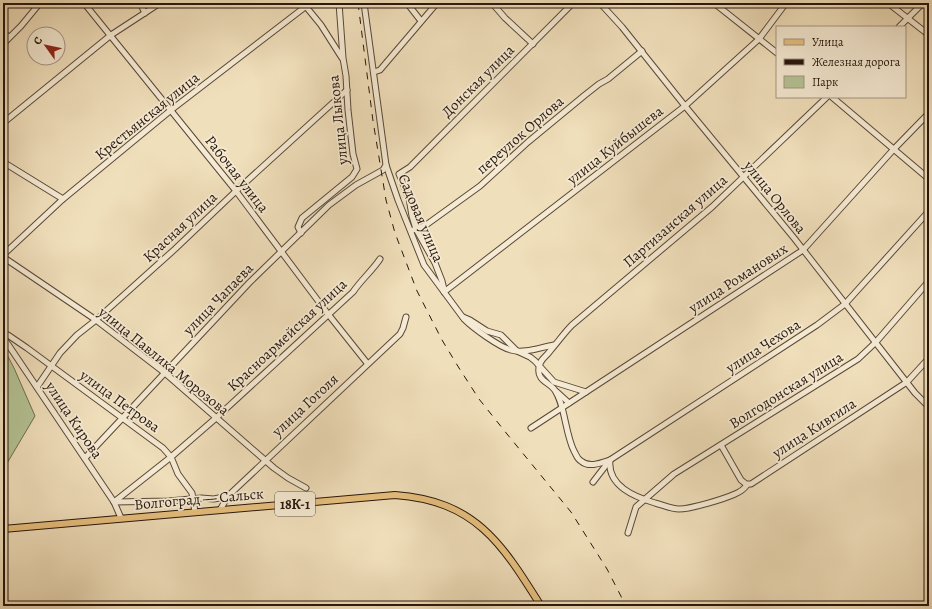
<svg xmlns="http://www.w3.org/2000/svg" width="932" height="609" font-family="Alegreya,serif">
<rect width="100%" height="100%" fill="#f0dfbb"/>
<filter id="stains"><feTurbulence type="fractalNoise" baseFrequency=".005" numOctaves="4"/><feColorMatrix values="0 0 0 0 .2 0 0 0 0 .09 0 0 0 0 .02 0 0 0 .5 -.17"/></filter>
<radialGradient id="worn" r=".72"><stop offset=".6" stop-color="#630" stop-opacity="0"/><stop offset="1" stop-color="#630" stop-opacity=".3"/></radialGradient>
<polygon fill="#b4c394" stroke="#6e6c50" points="3,347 14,368 35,416 3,470"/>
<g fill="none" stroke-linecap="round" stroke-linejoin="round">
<g stroke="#594838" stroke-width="7">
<g id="minor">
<polyline points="84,3 236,191 328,314 367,363"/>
<polyline points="140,3 145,13"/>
<polyline points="303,3 321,25 342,58"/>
<path d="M 364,3 L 386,165 L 398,200 L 424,265 L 464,319 C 473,328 499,347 511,350 C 524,354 541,347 554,345"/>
<polyline points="407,3 421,21"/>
<polyline points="492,3 505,18 533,44"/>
<polyline points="600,3 622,27 685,106 794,238 915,393 929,407"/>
<polyline points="714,3 777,53"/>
<polyline points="888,3 929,35"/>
<polyline points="899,27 923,3"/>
<polyline points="3,33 9,37"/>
<polyline points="3,44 21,26 40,3"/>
<polyline points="374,72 380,70 437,3"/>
<polyline points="832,97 929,179"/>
<polyline points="3,123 111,35 160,3"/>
<polyline points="3,162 63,199"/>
<polyline points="413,230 426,225 480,186 528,142 585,95 599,84 608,79 642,51"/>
<polyline points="301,233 298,227 302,218 352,177 357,169 353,154 348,110 346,76 343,58 339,3"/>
<polyline points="3,255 63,199 171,110 305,7 312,3"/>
<polyline points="3,257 96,320 165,373 274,468 288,478 306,488"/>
<polyline points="444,289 442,281 435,263 416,229 412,216 409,198 399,174 410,167 573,3"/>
<polyline points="444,292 685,106 759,39 786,3"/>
<polyline points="463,317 470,320 487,331 501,335 517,351 530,357 535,361 554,382 586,392"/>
<polyline points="3,334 8,335 27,348 163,448 171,457 178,474 192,493 195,512"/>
<polyline points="3,337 114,502 121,518"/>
<polyline points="37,387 60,353 77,335 96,320 175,249 236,191 347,90"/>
<polyline points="557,392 569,403"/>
<polyline points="531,428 803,250 893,150 929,113"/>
<polyline points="721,445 741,480 746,484 751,484 907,382 929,358"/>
<polyline points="85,458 249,283 329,205 356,185 383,170 386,165"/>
<polyline points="593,482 610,460 817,325 845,304 929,211"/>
<path d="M 747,485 C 744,489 740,492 735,494 C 724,499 691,509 679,509 C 671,509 663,505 655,503 C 635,497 607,486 610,460 C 601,463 589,468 581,461 C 577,459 576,454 574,451 C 565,433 565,404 554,389 C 548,382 537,380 539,368 C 539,360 546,357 550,351 C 558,342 564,333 572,325 L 712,207 L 827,97"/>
<path d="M 114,502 L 171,457 L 216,418 L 353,292 C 361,280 372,271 380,259"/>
<polyline points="114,502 169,501 201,498 214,499 228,496"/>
<polyline points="220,510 228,496 400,334 403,328 406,317"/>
<polyline points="628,533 636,507 674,474 858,359 876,342 929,281"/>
</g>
</g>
<g stroke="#27160c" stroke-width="8">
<path id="major" d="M 3,529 L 395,495 C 475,501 501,542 541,606"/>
</g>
<use href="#minor" stroke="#f5ead3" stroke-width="5"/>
<use href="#major" stroke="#e8c07e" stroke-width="6"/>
<polyline stroke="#27160c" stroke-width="1" stroke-dasharray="7 7" stroke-linecap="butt" points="358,3 373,121 386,200 395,233 417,291 442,340 459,368 479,399 507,434 571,512 607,569 626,606"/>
</g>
<g text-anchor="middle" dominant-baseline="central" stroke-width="3.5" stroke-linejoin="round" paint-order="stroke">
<rect fill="#f5ead3" stroke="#655648" stroke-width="1" x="275" y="492" width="40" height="24" rx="3"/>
<g font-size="14" font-weight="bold" fill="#27160c">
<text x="295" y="504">18К-1</text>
</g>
<g font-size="15" fill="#27160c" stroke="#f5ead3">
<text transform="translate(478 81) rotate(-45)">Донская улица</text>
<text transform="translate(147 116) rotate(-39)">Крестьянская улица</text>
<text transform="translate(338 120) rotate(-96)">улица Лыкова</text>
<text transform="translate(520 135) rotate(-41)">переулок Орлова</text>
<text transform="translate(615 145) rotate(-38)">улица Куйбышева</text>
<text transform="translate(237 174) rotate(52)">Рабочая улица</text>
<text transform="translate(775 197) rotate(51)">улица Орлова</text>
<text transform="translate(421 218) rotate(67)">Садовая улица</text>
<text transform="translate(675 221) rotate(-41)">Партизанская улица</text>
<text transform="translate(180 227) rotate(-43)">Красная улица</text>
<text transform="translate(738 278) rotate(-33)">улица Романовых</text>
<text transform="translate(218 299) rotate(-46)">улица Чапаева</text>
<text transform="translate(287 335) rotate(-43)">Красноармейская улица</text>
<text transform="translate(763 346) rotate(-33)">улица Чехова</text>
<text transform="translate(164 361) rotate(39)">улица Павлика Морозова</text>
<text transform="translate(786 390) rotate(-32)">Волгодонская улица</text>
<text transform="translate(120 401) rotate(36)">улица Петрова</text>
<text transform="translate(305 405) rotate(-43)">улица Гоголя</text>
<text transform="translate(74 420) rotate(56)">улица Кирова</text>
<text transform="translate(814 428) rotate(-33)">улица Кивгила</text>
<text transform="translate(199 499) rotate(-5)">Волгоград — Сальск</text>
</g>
</g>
<rect width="932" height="609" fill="none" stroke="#f0dfbb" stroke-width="16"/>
<rect x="4" y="4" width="924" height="601" fill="none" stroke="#27160c" stroke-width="2"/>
<rect x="8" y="8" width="916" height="593" fill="none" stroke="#27160c"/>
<rect x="776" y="26" width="130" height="72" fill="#f5ead3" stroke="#a39583"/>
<rect x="784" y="39" width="20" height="6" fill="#e8c07e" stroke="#a39583"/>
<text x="812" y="46" font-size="12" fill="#27160c">Улица</text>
<rect x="784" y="59" width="20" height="6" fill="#27160c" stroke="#a39583"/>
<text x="812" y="66" font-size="12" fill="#27160c">Железная дорога</text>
<rect x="784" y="76" width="20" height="12" fill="#b4c394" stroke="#a39583"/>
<text x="812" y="86" font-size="12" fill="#27160c">Парк</text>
<g transform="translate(46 46) rotate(303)"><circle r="19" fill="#f5ead3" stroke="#a39583"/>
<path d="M0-3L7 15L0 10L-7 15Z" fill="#8f2418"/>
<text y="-6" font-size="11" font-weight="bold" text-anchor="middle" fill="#27160c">С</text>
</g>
<rect width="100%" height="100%" filter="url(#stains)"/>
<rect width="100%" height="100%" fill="url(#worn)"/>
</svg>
